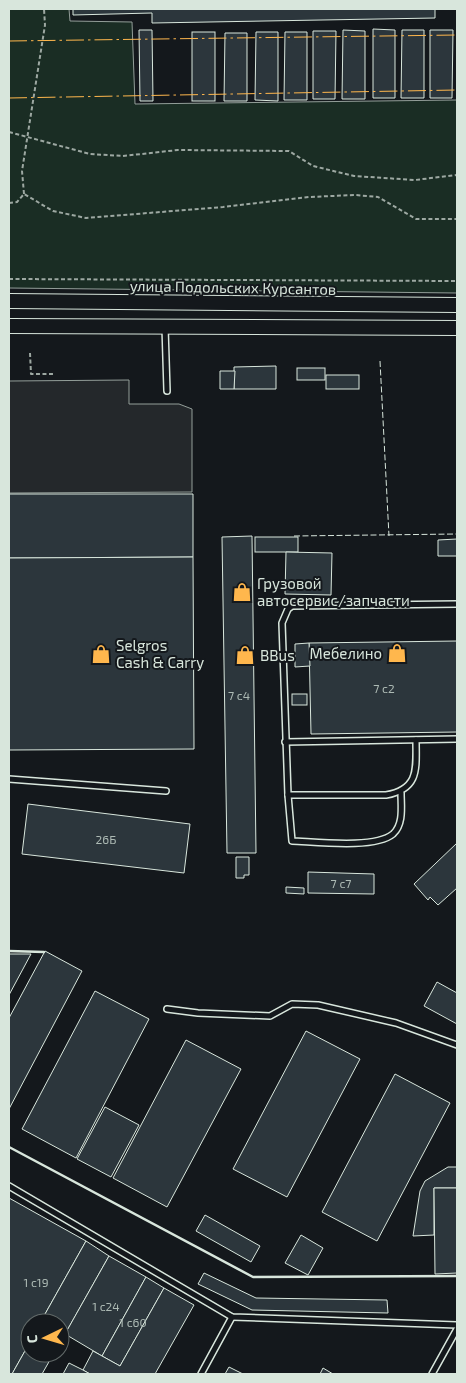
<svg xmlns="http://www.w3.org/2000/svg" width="466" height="1383" font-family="'Exo 2',sans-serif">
<rect width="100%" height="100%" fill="#14181c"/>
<polygon fill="#1a2d24" stroke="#939e99" points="9,9 69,9 70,21 132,22 135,104 457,100 457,293 9,288"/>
<polygon fill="#24282b" stroke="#939e99" points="129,380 129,404 179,404 192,409 192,492 9,493 9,381"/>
<g fill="#2c363c" stroke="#d8e6dc">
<polygon points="73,9 435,9 435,18 152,23 152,13 73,15"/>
<polygon points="373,29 395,30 395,98 373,98"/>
<polygon points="139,30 152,30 153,101 140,101"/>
<polygon points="343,30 365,31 365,99 342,99"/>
<polygon points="402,30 424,30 424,98 401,98"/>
<polygon points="430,30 453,30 452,98 430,98"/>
<polygon points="313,31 336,31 335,99 313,99"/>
<rect x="192" y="32" width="23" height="69"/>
<polygon points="256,32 278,32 278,101 255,100"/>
<polygon points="285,32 307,32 307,100 284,100"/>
<polygon points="225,33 247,33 247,101 224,101"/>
<polygon points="276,366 276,389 234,389 234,367"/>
<rect x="297" y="368" width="28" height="12"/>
<polygon points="220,371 235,371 234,389 220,389"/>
<rect x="326" y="375" width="33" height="14"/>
<polygon points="9,494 193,494 193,557 9,558"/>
<polygon points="252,536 256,853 227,853 222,537"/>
<rect x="255" y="537" width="43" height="15"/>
<polygon points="457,539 457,556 438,556 438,540"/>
<polygon points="286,552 332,553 331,595 285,594"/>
<polygon points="193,557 194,749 9,750 9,558"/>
<polygon points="457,641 457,732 311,734 309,643"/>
<polygon points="309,643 310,666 295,667 295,644"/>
<rect x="292" y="694" width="15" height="11"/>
<polygon points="28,804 190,824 184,873 22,854"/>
<polygon points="457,843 457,888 438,905 430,897 428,900 414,884"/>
<polygon points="236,857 249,857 249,875 244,875 244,878 236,878"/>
<polygon points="308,872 374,874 374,894 308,893"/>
<polygon points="286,887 304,888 304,894 286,893"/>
<polygon points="45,951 82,971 9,1109 9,1018"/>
<polygon points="9,954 31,954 9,995"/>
<polygon points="437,982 457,993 457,1024 424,1006"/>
<polygon points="95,991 149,1019 76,1158 22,1129"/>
<polygon points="306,1031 360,1059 287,1197 233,1169"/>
<polygon points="186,1040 241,1069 167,1207 113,1178"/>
<polygon points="395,1074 450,1103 377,1241 322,1212"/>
<polygon points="105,1107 139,1125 111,1177 77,1159"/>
<polygon points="448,1167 457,1167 457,1188 434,1188 434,1235 413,1236 420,1191 425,1181"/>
<polygon points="434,1188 457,1188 457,1273 435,1274"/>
<polygon points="9,1198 86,1241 40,1323 30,1323 30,1342 12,1374 9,1374"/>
<polygon points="205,1215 260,1246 251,1262 196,1231"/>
<polygon points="301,1235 323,1248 308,1275 285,1263"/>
<polygon points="86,1241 109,1256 60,1343 60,1323 40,1323"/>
<polygon points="109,1256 146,1277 102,1356 65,1334"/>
<polygon points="204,1273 256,1298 387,1300 388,1313 252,1310 198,1284"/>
<polygon points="146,1277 164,1288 120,1366 102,1356"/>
<polygon points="164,1288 194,1305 155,1374 90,1374 83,1370 93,1351 120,1366"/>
<polygon points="30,1342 30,1353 54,1353 42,1374 12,1374"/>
<polygon points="69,1363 83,1370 90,1374 63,1374"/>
<polygon points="229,1367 243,1374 225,1374"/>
<polygon points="323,1368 333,1374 320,1374"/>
</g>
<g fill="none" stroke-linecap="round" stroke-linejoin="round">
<g stroke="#d8e6dc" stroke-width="8">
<g id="lane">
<polyline points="165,327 167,391"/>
<path d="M 416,740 C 416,768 420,789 386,795 L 288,795 L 282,623 L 288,609 L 292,606 L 457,604"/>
<polyline points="285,742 457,739"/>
<polyline points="9,779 166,791"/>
<path d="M 288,795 L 292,841 C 317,842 375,849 393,834 C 404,824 401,806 401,793"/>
<polyline points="167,1009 198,1013 270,1016 292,1004 318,1005 396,1023 457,1045"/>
<polyline points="9,1186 232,1317 457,1325"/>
<polyline points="201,1374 232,1317"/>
<polyline points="432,1374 457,1329"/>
</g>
</g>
<g stroke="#d8e6dc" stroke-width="16">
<g id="secondary">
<polyline points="9,301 457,305"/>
<polyline points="9,326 457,328"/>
</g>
</g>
<g stroke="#9da8a2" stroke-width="2" stroke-dasharray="4 2.5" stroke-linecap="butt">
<polyline points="9,132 90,154 123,156 178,150 289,151 313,166 354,176 415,180 457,175"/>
<polyline points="24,194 22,171 45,25 44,9"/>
<polyline points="9,203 17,202 24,194 53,211 86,218 223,207 309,197 355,195 378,197 416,219 457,219"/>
<polyline points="9,279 457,281"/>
<polyline points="30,353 31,374 55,374"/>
</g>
<use href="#lane" stroke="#14181c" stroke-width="5"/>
<use href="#secondary" stroke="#14181c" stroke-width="14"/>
<g stroke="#d8e6dc" stroke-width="1" stroke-dasharray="6 2.5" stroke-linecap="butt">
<polyline points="380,361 389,536"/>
<polyline points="294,536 457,534"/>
</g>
<g stroke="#d8e6dc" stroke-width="2.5">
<polyline points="9,951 44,952"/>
<polyline points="9,1147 253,1277 457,1276"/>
</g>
<g stroke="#ffb74d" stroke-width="1" stroke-dasharray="18 4 2.5 4" stroke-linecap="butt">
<polyline points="9,41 457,35"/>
<polyline points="9,98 457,90"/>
</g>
</g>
<defs>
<g id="shop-bare" transform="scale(1.5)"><path d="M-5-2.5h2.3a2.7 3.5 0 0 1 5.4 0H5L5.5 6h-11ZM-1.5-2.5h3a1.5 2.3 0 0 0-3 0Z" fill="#ffb74d" stroke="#14181c" stroke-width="2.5" paint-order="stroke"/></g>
</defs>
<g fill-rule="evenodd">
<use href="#shop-bare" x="242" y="592"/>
<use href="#shop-bare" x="397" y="653"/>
<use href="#shop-bare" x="101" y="654"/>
<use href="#shop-bare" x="245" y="655"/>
</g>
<g text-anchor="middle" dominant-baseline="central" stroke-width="4" stroke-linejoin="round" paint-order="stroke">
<g font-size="12" fill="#adbab4">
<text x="384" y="688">7 с2</text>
<text x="239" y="695">7 с4</text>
<text x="106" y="839">26Б</text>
<text x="341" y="883">7 с7</text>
<text x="36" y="1282">1 с19</text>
<text x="106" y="1306">1 с24</text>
<text x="133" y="1322">1 с60</text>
</g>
<g font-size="15" fill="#d8e6dc" stroke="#14181c">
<text transform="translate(233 287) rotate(1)">улица Подольских Курсантов</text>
</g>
<g font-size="15" fill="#d8e6dc" stroke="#14181c" text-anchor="start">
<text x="257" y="583">Грузовой<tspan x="257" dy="17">автосервис/запчасти</tspan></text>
<text x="116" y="645">Selgros<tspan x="116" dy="17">Cash &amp; Carry</tspan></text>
<text x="382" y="653" text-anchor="end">Мебелино</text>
<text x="260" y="655">BBus</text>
</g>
</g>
<rect width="466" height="1383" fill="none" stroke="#d8e6dc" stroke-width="20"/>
<g transform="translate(45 1338) rotate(265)"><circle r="24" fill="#14181c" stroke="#626a69"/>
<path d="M0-4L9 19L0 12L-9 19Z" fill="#ffb74d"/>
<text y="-8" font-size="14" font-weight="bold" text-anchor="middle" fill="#d8e6dc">С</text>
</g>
</svg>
